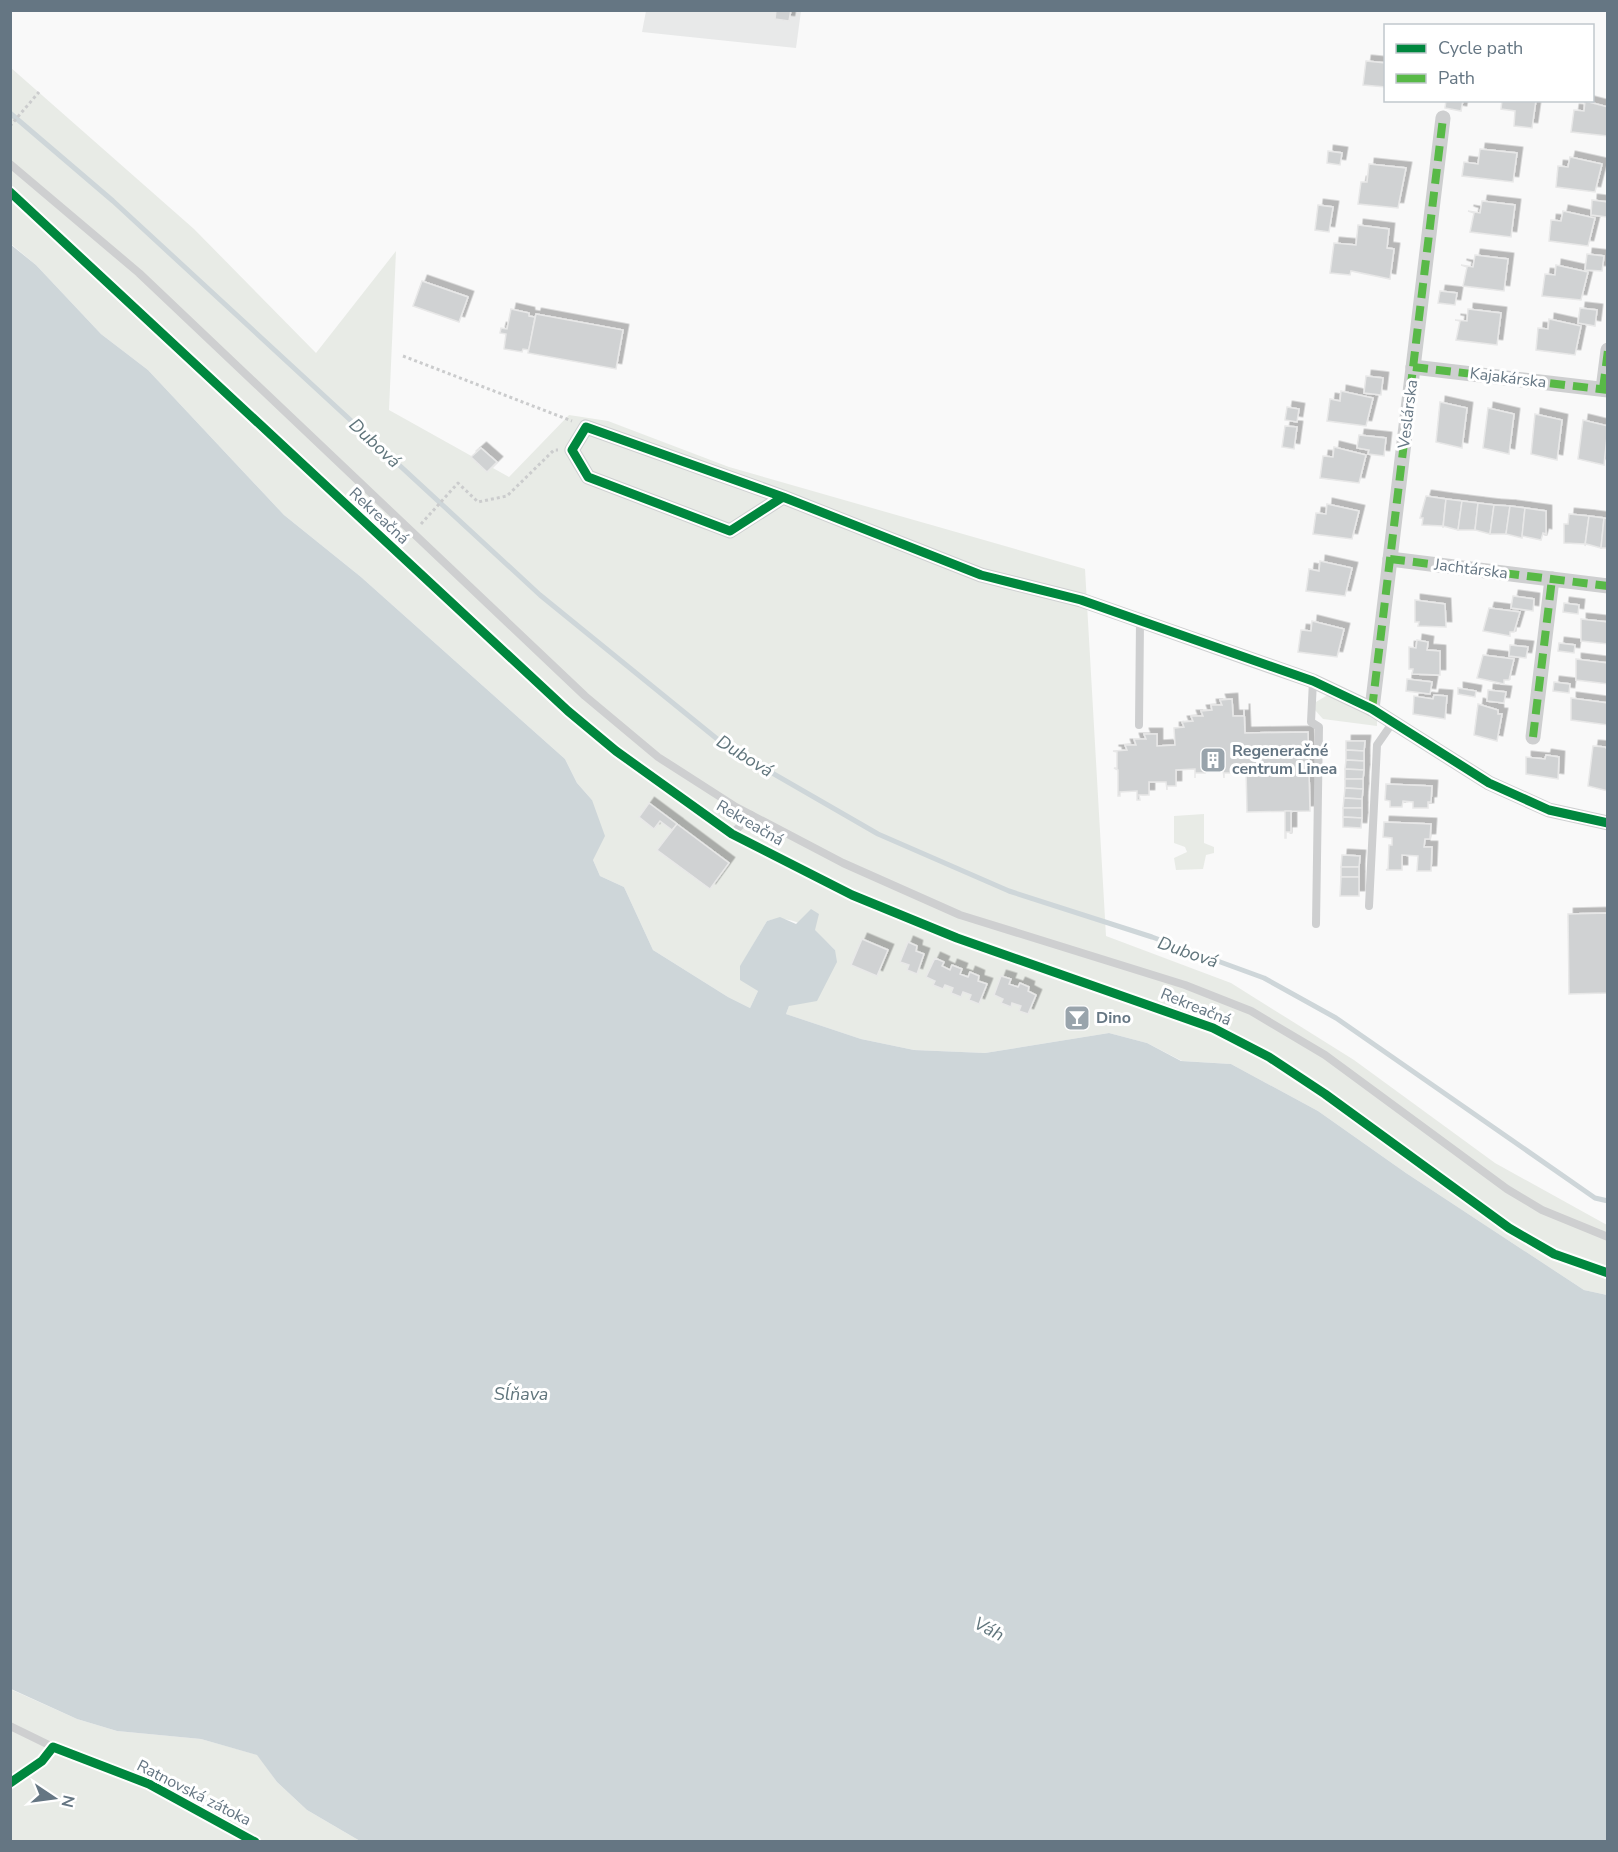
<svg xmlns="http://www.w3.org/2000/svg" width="1618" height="1852" font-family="'Nunito Sans',sans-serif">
<defs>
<filter id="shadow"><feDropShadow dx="5.5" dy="-5.5" stdDeviation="0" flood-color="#0004"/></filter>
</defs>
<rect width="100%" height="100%" fill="#f9f9f9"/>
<polygon fill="#e8e9e9" points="646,11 801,11 796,48 642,32"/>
<g fill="#e8ebe6">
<path d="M 10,67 L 194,229 L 316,353 L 396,251 L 389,410 L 509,477 L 569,415 L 608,421 L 729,467 L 1085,569 L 1106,936 L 1231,983 L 1354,1060 L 1495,1163 L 1607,1225 L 1607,1295 L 1584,1290 L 1406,1173 L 1318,1111 L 1231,1064 L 1182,1061 L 1147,1043 L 1109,1033 L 985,1053 L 914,1050 L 861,1039 L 786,1014 L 789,1006 L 835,950 C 817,932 794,913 767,921 L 740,967 L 758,991 L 750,1008 L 728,997 L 653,950 L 624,887 L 600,876 L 593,860 L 592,800 L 577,783 L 565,759 L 361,577 L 284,515 L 148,370 L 101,334 L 36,265 L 11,244 Z"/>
<polygon points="1331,693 1377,719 1377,726 1323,719 1315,710 1316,702"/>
<polygon points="1204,814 1204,843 1214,847 1214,853 1206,855 1203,869 1176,870 1174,858 1187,852 1185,847 1174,843 1174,816"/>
<polygon points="10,1689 77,1719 117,1731 201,1739 258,1755 277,1782 307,1810 360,1841 11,1841"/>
</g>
<polygon fill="#ced6d9" points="10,244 36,265 101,334 148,370 284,515 361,577 565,759 577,783 592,800 605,836 593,860 600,876 624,887 653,950 728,997 750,1008 758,991 740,980 740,966 767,921 780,917 796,924 811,909 819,914 815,930 835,950 837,962 817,1001 789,1006 786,1014 861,1039 914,1050 985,1053 1109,1033 1147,1043 1181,1061 1231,1064 1318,1111 1406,1173 1584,1290 1607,1295 1607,1841 360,1841 307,1810 277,1782 257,1755 201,1739 117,1731 77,1719 11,1689"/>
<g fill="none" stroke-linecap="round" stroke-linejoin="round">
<polyline stroke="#ced6d9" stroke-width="5" points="10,113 113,201 540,595 727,747 878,834 1009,891 1152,937 1264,978 1336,1018 1595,1198 1608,1201"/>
</g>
<g fill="#d0d2d3" stroke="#e8e8e8" stroke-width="1.5" filter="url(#shadow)">
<polygon points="776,10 791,10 789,21 775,19"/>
<polygon points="1366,61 1386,63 1386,87 1363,85"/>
<polygon points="1446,100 1463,100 1461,111 1445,108"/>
<polygon points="1502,100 1536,100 1532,128 1514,126 1515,111 1501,109"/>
<polygon points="1585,101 1608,107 1608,136 1571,132 1574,110 1584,111"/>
<polygon points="1480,149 1517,153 1513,182 1462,176 1464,162 1478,164"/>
<polygon points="1328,151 1342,153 1340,165 1327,163"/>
<polygon points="1570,157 1602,164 1595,192 1556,187 1558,166 1568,167"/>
<polygon points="1369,164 1406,168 1398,208 1358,204 1361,182 1367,182"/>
<polygon points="1592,200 1608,202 1607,217 1591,215"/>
<polygon points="1482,201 1515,205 1511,237 1470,232 1474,213 1468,211 1480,213"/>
<polygon points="1318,205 1333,207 1329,232 1315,230"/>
<polygon points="1563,211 1595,218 1588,246 1549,241 1551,220 1561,221"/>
<polygon points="1358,225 1389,229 1387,248 1394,249 1390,279 1351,271 1350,275 1330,273 1334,243 1356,245"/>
<polygon points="1587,254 1604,256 1602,271 1585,270"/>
<polygon points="1475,255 1508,259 1504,291 1463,286 1467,267 1461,265 1473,267"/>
<polygon points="1556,265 1588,272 1581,300 1542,296 1545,274 1555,275"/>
<polygon points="422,281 468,297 459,322 413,306"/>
<polygon points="1440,291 1457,293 1455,305 1438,303"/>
<polygon points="1580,308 1597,310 1595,326 1578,323"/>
<polygon points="511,309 529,313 529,316 535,317 529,350 523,349 522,352 504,349 506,334 500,333 501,328 507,329"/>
<polygon points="1468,309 1501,313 1497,345 1456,340 1460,321 1455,320 1467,321"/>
<polygon points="536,314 623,330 616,369 528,353"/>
<polygon points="1549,319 1581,326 1575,355 1536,350 1538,328 1548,329"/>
<polygon points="1366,376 1383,378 1381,395 1364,393"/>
<polygon points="1341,391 1373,398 1366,426 1327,421 1330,399 1340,401"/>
<polygon points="1440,402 1467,408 1462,448 1436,442"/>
<polygon points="1287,407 1299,409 1297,422 1285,420"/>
<polygon points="1488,408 1514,414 1509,454 1483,448"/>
<polygon points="1535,414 1562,420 1557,460 1531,454"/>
<polygon points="1583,420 1608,426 1604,465 1578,459"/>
<polygon points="1285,426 1297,427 1294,449 1282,447"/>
<polygon points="1359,435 1386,438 1384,456 1368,454 1369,450 1357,448"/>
<polygon points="1334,447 1366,455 1359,483 1320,478 1323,456 1333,457"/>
<polygon points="481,448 497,462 487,472 471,457"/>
<polygon points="1426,496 1446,499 1443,526 1422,525 1423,518 1420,518"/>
<polygon points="1446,499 1462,501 1458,530 1443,526 1443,528"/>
<polygon points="1462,501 1478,503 1475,530 1458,530"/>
<polygon points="1478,503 1494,505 1490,534 1475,530"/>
<polygon points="1327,504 1359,511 1352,539 1313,534 1316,513 1326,514"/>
<polygon points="1494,505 1510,506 1506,534 1490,534"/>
<polygon points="1510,506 1525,508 1522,538 1506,534"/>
<polygon points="1525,508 1546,511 1546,534 1543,533 1541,540 1522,536"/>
<polygon points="1569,514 1589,516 1585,544 1564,543 1564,524 1568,524"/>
<polygon points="1589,516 1604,518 1601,548 1586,544 1585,546"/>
<polygon points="1604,518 1608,519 1608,548 1601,548"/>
<polygon points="1320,561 1352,568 1345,596 1306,591 1309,569 1319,571"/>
<polygon points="1513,596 1534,599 1533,611 1511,608"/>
<polygon points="1415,600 1445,604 1446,627 1418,626 1419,622 1415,622"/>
<polygon points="1564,603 1579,605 1578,614 1563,612"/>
<polygon points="1489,608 1520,612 1514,632 1510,632 1510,636 1483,631"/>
<polygon points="1581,619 1608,622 1608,644 1581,641"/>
<polygon points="1312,621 1344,629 1337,657 1298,652 1301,630 1311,631"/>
<polygon points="1417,640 1428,642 1427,650 1440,651 1440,675 1412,674 1413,669 1409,669 1409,647 1416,648"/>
<polygon points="1559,643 1575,645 1574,653 1558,651"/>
<polygon points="1510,645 1528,647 1526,658 1509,656"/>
<polygon points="1483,655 1514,659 1509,680 1504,680 1504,684 1477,678"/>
<polygon points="1576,659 1608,663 1608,684 1576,680"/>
<polygon points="1407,679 1432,682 1430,694 1406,691"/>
<polygon points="1554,682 1570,684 1569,693 1553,691"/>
<polygon points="1458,688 1476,691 1475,697 1458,694"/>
<polygon points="1488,690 1506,692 1504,703 1487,701"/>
<polygon points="1434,695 1447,696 1445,719 1413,714 1414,696 1433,699"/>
<polygon points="1571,698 1608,703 1608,725 1571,720"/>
<polygon points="1232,699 1233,716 1244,716 1244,709 1245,733 1308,732 1310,811 1247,812 1246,769 1234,769 1234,773 1224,773 1224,778 1223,769 1205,769 1205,773 1195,773 1195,778 1195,769 1176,770 1176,786 1167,786 1167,790 1166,782 1149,782 1149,795 1139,795 1140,800 1137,800 1137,791 1120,792 1120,796 1118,796 1118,770 1114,768 1117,768 1117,752 1113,751 1127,750 1125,745 1136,745 1134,739 1146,739 1144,734 1157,734 1157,746 1175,745 1174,728 1184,727 1182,722 1193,721 1191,716 1203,716 1201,711 1212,710 1211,705 1222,705 1220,700"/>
<polygon points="1478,704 1498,710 1498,714 1502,714 1497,741 1474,735"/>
<polygon points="1346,741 1365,741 1364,751 1346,750"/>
<polygon points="1593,746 1605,747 1608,750 1608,791 1588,786"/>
<polygon points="1346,750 1364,751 1364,761 1346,760"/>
<polygon points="1546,755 1559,757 1558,779 1526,774 1526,757 1545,759"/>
<polygon points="1346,760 1364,761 1364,770 1345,769"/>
<polygon points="1345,769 1364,770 1363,779 1345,779"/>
<polygon points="1345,779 1363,779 1363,789 1345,788"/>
<polygon points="1386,784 1432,786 1431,802 1428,802 1428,808 1413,808 1413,802 1403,801 1402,807 1390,807 1390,801 1385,800"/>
<polygon points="1345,788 1363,789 1362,799 1344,798"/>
<polygon points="1344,798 1362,799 1362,808 1343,808"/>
<polygon points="649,803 677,824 672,830 660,821 654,829 639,817"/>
<polygon points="1343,808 1362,808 1362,818 1343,817"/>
<polygon points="1285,811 1291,811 1291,832 1286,832 1286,838 1285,838"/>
<polygon points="1343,817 1362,818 1361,828 1343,827"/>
<polygon points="1384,822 1431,824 1430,839 1425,839 1424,847 1432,847 1431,871 1417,871 1418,856 1402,855 1402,870 1386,870 1388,869 1389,845 1392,845 1392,838 1383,837"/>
<polygon points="677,824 729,863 710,889 657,850"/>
<polygon points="1342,855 1360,856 1359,867 1341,867"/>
<rect x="1341" y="867" width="18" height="10"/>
<polygon points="1341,877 1359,877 1359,896 1340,896"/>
<polygon points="1608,913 1608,993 1569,994 1568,914"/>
<polygon points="862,939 888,950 877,976 851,965"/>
<polygon points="908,942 917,946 916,951 924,954 917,974 907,970 909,965 900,962"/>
<polygon points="935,958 944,962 942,966 950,970 952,965 962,969 960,974 968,977 970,972 979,976 978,981 987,984 979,1004 969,1000 971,995 963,992 961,997 951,993 953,988 945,985 943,989 933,985 935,981 926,977"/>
<polygon points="1001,976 1011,979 1009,984 1018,987 1020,983 1029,987 1028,991 1036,995 1028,1014 1019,1011 1021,1006 1012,1003 1011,1007 1001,1003 1003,999 994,995"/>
</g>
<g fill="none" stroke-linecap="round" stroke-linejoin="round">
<g stroke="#cbcccd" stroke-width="3" stroke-dasharray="3 3" stroke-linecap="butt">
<polyline points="10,126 39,92"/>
<polyline points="403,356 572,421"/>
<polyline points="421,524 458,483 478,502 507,496 554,450 558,450"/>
</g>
<g stroke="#cecfd0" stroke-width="8">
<polyline points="10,164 139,273 585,696 658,757 736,807 843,863 960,915 1185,985 1251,1011 1325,1055 1507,1189 1542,1210 1608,1237"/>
<polyline points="10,192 568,711 616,751 732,834 852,895 957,938 1213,1028 1269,1057 1325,1094 1509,1228 1554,1254 1608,1273"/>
<polyline points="1313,681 1311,722 1319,727 1316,924"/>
<polyline points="1139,725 1140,621"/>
<polyline points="732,834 751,815"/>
<polyline points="1369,906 1377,745 1393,722"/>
<polyline points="10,1726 53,1747 149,1784 255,1842"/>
<polyline points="10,1783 42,1761 53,1747"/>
</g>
<g stroke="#cecfd0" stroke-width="15">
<polyline points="1413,367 1608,390"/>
<polyline points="1603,389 1608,350"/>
<polyline points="783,497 730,531 588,477 572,450 586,427 783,497 981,575 1081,600 1313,681 1372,709 1489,783 1549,810 1608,823"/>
<polyline points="1390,559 1608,586"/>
<polyline points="1372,709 1443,118"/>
<polyline points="1533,737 1552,579"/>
</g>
<g stroke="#58b947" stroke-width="8" stroke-dasharray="15 8" stroke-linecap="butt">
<polyline points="1413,367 1608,390"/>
<polyline points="1603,389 1608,350"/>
<polyline points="1390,559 1608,586"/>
<polyline points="1372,709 1443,118"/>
<polyline points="1533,737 1552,579"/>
</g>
<g stroke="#fff" stroke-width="13">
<g id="cycleway">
<polyline points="10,192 568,711 616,751 732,834 852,895 957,938 1213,1028 1269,1057 1325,1094 1509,1228 1554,1254 1608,1273"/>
<polyline points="783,497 730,531 588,477 572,450 586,427 783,497 981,575 1081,600 1313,681 1372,709 1489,783 1549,810 1608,823"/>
<polyline points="10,1783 42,1761 53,1747 149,1784 255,1842"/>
</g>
</g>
<use href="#cycleway" stroke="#00873e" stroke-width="9"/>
</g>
<defs>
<g id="building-square" transform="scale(1.35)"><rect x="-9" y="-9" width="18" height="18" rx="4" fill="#99a4ac" stroke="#fff"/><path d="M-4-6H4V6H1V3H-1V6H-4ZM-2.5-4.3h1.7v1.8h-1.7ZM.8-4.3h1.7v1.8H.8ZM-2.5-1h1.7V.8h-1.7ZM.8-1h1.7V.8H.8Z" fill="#fff"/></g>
<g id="bar-square" transform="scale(1.35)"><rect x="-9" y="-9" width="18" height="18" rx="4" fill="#99a4ac" stroke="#fff"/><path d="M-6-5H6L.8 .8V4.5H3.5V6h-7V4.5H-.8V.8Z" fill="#fff"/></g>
</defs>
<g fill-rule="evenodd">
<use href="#building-square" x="1213" y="760"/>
<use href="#bar-square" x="1077" y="1018"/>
</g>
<g text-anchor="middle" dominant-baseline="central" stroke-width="6" stroke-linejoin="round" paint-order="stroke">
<g font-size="16" fill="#657683" stroke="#fff">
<text transform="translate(1508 378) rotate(7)">Kajakárska</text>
<text transform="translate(1408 414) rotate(-83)">Veslárska</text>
<text transform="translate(379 516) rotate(43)">Rekreačná</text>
<text transform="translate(1471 569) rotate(7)">Jachtárska</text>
<text transform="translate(750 823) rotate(30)">Rekreačná</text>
<text transform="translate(1196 1007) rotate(22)">Rekreačná</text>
<text transform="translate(194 1793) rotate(27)">Ratnovská zátoka</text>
</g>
<g font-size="16" font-weight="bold" fill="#657683" stroke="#fff" text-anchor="start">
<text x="1232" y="751">Regeneračné<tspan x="1232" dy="18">centrum Linea</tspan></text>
<text x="1096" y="1018">Dino</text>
</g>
<g font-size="18" font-style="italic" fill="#60757c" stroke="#fff">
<text transform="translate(375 443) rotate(43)">Dubová</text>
<text transform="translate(745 756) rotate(32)">Dubová</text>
<text transform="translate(1188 952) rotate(19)">Dubová</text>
<text x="521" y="1394">Sĺňava</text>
<text transform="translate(989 1629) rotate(28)">Váh</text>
</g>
</g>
<rect width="1618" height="1852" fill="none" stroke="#657683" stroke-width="24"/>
<rect x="1384" y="24" width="210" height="78" fill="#ffffff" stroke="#c1c8cd" stroke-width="1.5"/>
<rect x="1396" y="44" width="30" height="9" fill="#00873e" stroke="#c1c8cd" stroke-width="1.5"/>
<text x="1438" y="54" font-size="18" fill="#657683">Cycle path</text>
<rect x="1396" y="74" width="30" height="9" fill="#58b947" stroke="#c1c8cd" stroke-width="1.5"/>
<text x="1438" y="84" font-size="18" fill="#657683">Path</text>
<g transform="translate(54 1798) rotate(103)" stroke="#ffffff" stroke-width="4.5" paint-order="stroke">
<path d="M0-4.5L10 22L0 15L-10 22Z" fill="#657683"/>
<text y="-9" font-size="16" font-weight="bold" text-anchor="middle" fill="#657683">N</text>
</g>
</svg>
